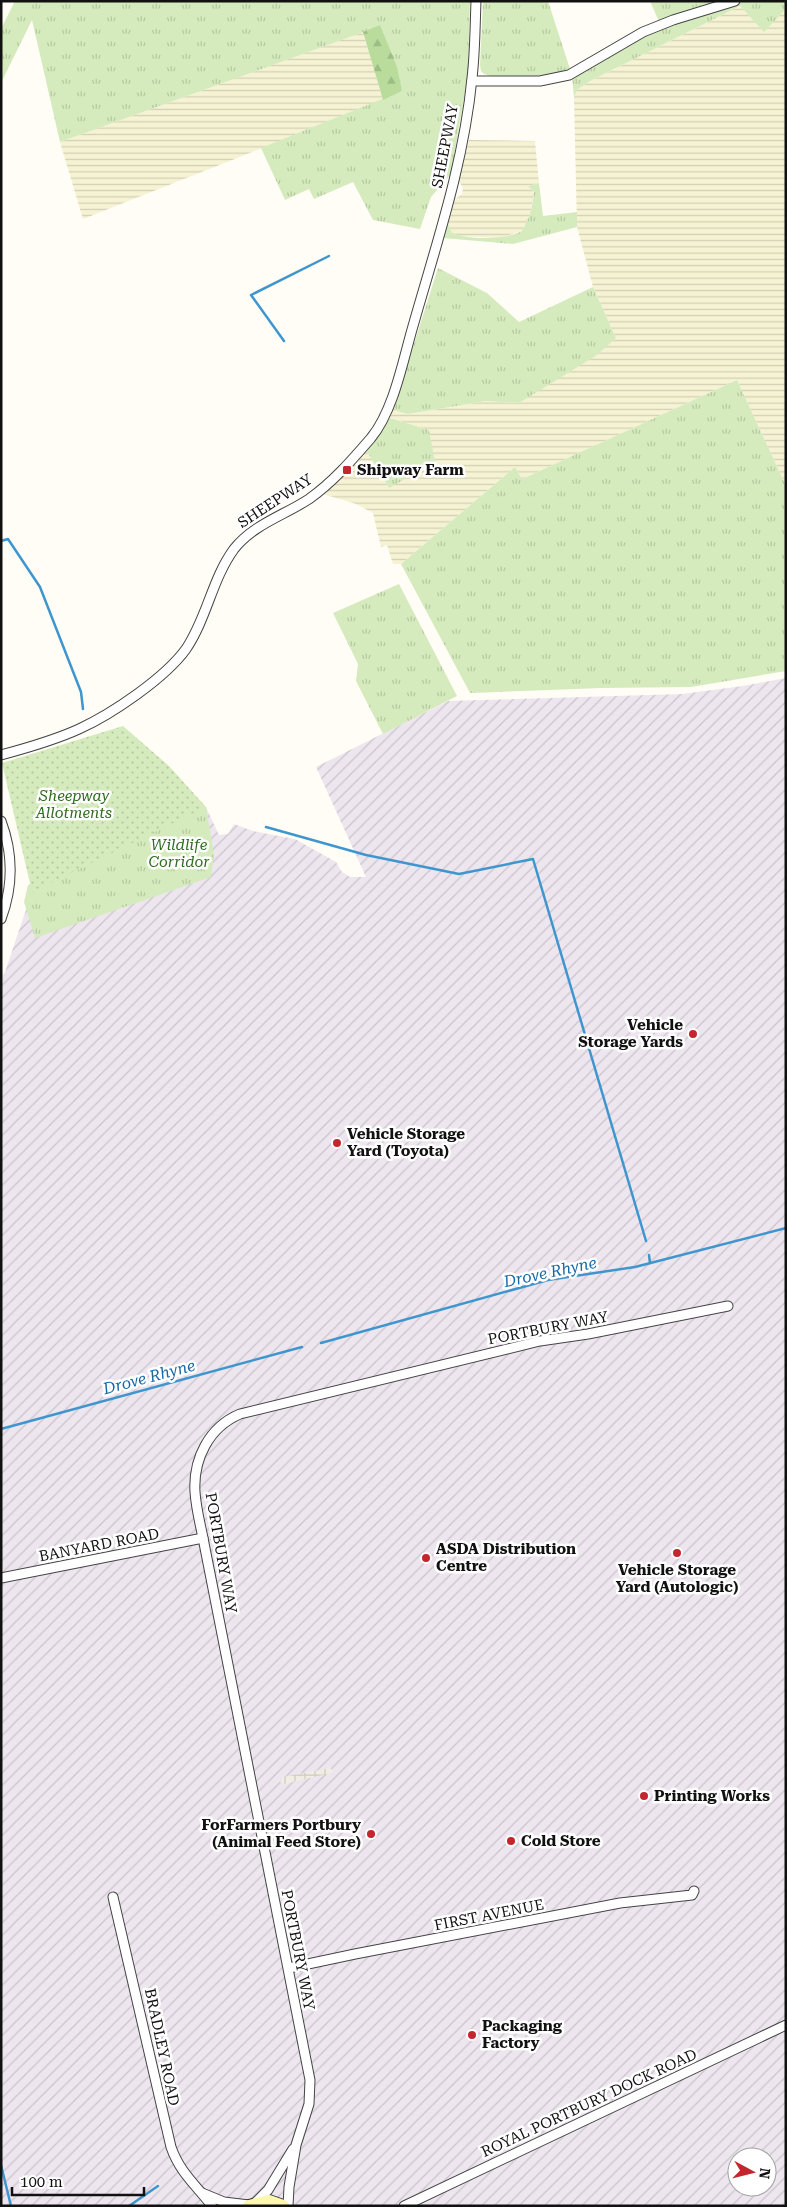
<svg xmlns="http://www.w3.org/2000/svg" width="787" height="2207" font-family="'Roboto Serif',serif">
<defs>
<pattern id="industrial-furrows" width="10" height="10" patternUnits="userSpaceOnUse" patternTransform="scale(1.25)"><rect width="10" height="10" fill="#eee6ef"/><path d="M-1 1l2-2M0 10L10 0M9 11l2-2" fill="none" stroke="#cbc4cc"/></pattern>
<pattern id="farmland-rules" width="6" height="5" patternUnits="userSpaceOnUse" patternTransform="scale(1.25)"><rect width="6" height="5" fill="#f6f3d4"/><path d="M0 2.5h6" fill="none" stroke="#d2cfb5"/></pattern>
<pattern id="grass-tufts" width="24" height="20" patternUnits="userSpaceOnUse" patternTransform="scale(1.25)"><rect width="24" height="20" fill="#d5ebbd"/><path d="M3 7l-1-3M5 7V3M7 7l1-3M15 17l-1-3M17 17v-4M19 17l1-3" fill="none" stroke="#b6c8a1"/></pattern>
<pattern id="forest-firs" width="22" height="20" patternUnits="userSpaceOnUse" patternTransform="scale(1.25)"><rect width="22" height="20" fill="#b9dc9c"/><path d="M5 1l3.5 6h-7zM16 11l3.5 6h-7z" fill="#9ebc85"/></pattern>
<pattern id="garden-dots" width="8" height="8" patternUnits="userSpaceOnUse" patternTransform="scale(1.25)"><rect width="8" height="8" fill="#d5ebbd"/><path d="M2 2h.1M6 6h.1" fill="none" stroke="#b6c8a1" stroke-width="1.8" stroke-linecap="round"/></pattern>
<pattern id="plaza-grid" width="8" height="8" patternUnits="userSpaceOnUse" patternTransform="scale(1.25)"><rect width="8" height="8" fill="#f1ede2"/><path d="M0 4h8M4 0v8" fill="none" stroke="#cecac1"/></pattern>
</defs>
<rect width="100%" height="100%" fill="#fffdf5"/>
<path fill="url(#industrial-furrows)" fill-rule="evenodd" d="M 786,678 L 786,2206 L 1,2206 L 1,977 L 5,972 L 32,892 L 206,807 L 219,835 L 228,834 L 234,824 L 253,831 L 295,839 L 336,862 L 342,872 L 350,877 L 366,877 L 316,767 L 448,701 L 682,694 L 743,686 ZM 737,2157 L 767,2157 L 767,2187 L 737,2187 Z"/>
<g fill="url(#farmland-rules)">
<polygon points="740,6 764,31 786,9 786,486 737,380 522,479 515,467 401,564 393,564 387,545 381,547 373,513 356,504 323,494 366,450 389,488 429,430 390,418 394,407 398,411 409,414 486,401 519,403 616,338 593,287 577,227 574,97 578,89 592,80"/>
<polygon points="363,32 383,100 83,219 60,142"/>
<polygon points="469,140 535,141 539,183 528,186 534,192 533,200 529,219 522,231 499,238 460,236 452,233 448,224 455,199 462,194 463,188 458,180"/>
</g>
<g fill="url(#grass-tufts)">
<polygon points="15,1 470,1 468,75 451,174 431,197 420,229 373,220 353,182 314,199 309,189 285,200 261,148 402,91 380,26 60,142 32,20 1,83 1,29"/>
<path d="M 483,1 L 548,1 L 570,69 C 546,76 509,83 484,74 L 481,71 L 480,65 Z"/>
<polygon points="650,1 721,1 659,22"/>
<polygon points="744,1 786,1 786,9 764,32 740,6 592,80 578,89 574,97 572,77 650,33"/>
<path d="M 539,183 L 543,216 L 577,212 L 577,227 L 513,244 L 443,238 L 448,224 L 452,233 C 470,240 505,240 522,231 C 529,219 533,206 534,192 L 528,186 Z"/>
<polygon points="438,268 487,293 519,322 593,287 616,338 597,355 519,403 486,401 408,414 397,411 394,407"/>
<polygon points="737,380 786,486 786,671 691,687 602,688 470,693 401,564 515,467 522,479"/>
<polygon points="390,418 429,430 435,462 389,488 366,450"/>
<polygon points="399,584 457,696 383,734 356,681 358,664 333,613"/>
<polygon points="206,807 214,854 211,877 35,938 24,902 28,885"/>
</g>
<polygon fill="url(#forest-firs)" points="380,25 397,67 402,91 383,100 363,32"/>
<polygon fill="url(#garden-dots)" points="123,726 169,766 206,807 32,892 2,763"/>
<polygon fill="url(#plaza-grid)" points="330,1768 333,1771 331,1773 284,1784 280,1782 283,1777"/>
<g fill="none" stroke-linecap="round" stroke-linejoin="round">
<g stroke="#3f96cf" stroke-width="2.5">
<polyline points="284,341 251,295 329,256"/>
<polyline points="1,541 8,539 40,587 81,692 83,709"/>
<polyline points="266,827 366,855 459,874 533,859 646,1241"/>
<polyline points="649,1255 650,1263"/>
<polyline points="321,1343 548,1280 635,1267 786,1228"/>
<polyline points="1,1429 302,1347"/>
<polyline points="1,2165 11,2206"/>
<polyline points="129,2206 158,2186"/>
</g>
<g stroke="#444" stroke-width="11">
<g id="street">
<polyline points="472,81 540,81 569,75 643,32 673,20 735,1"/>
<path d="M 1,755 C 27,748 55,740 79,729 C 112,714 165,678 186,649 C 207,618 212,579 234,549 C 254,524 283,516 309,499 C 333,482 352,460 371,438 C 394,410 403,360 413,326 C 436,245 464,163 472,78 C 475,53 475,27 476,1"/>
<path d="M 1,821 C 13,853 13,887 1,919"/>
<polyline points="1,1578 203,1538"/>
<path d="M 113,1897 L 171,2147 C 180,2173 196,2185 212,2206"/>
<polyline points="289,1968 355,1954 620,1903 692,1895 694,1891"/>
<polyline points="202,2193 224,2202 249,2205"/>
<polyline points="255,2203 268,2190 293,2149"/>
<path d="M 288,2206 L 289,2187 L 296,2145 L 309,2104 L 310,2080 L 203,1538 C 200,1523 196,1508 195,1492 C 193,1459 209,1427 240,1414 L 540,1341 L 588,1334 L 728,1306"/>
<polyline points="404,2206 786,2025"/>
</g>
</g>
<g stroke="#333" stroke-width="14">
<polyline id="secondary" points="249,2206 269,2201 283,2206"/>
</g>
<use href="#street" stroke="#fff" stroke-width="9"/>
<use href="#secondary" stroke="#fff6b0" stroke-width="12"/>
</g>
<g fill="#c4262e" stroke="#fff" stroke-width="2">
<rect x="342" y="465" width="10" height="10" rx="2.5"/>
<circle cx="693" cy="1034" r="5"/>
<circle cx="337" cy="1143" r="5"/>
<circle cx="677" cy="1553" r="5"/>
<circle cx="426" cy="1558" r="5"/>
<circle cx="644" cy="1796" r="5"/>
<circle cx="371" cy="1834" r="5"/>
<circle cx="511" cy="1841" r="5"/>
<circle cx="472" cy="2035" r="5"/>
</g>
<g text-anchor="middle" dominant-baseline="central" stroke-width="5" stroke-linejoin="round" paint-order="stroke">
<g font-size="15" fill="#111" stroke="#fff">
<text transform="translate(445 146) rotate(-79)">SHEEPWAY</text>
<text transform="translate(275 501) rotate(-33)">SHEEPWAY</text>
<text transform="translate(548 1328) rotate(-11)">PORTBURY WAY</text>
<text transform="translate(99 1545) rotate(-11)">BANYARD ROAD</text>
<text transform="translate(221 1553) rotate(80)">PORTBURY WAY</text>
<text transform="translate(489 1915) rotate(-11)">FIRST AVENUE</text>
<text transform="translate(298 1950) rotate(79)">PORTBURY WAY</text>
<text transform="translate(162 2047) rotate(78)">BRADLEY ROAD</text>
<text transform="translate(589 2103) rotate(-25)">ROYAL PORTBURY DOCK ROAD</text>
</g>
<g font-size="15" font-weight="bold" fill="#111" stroke="#fff" text-anchor="start">
<text x="357" y="470">Shipway Farm</text>
<text x="683" y="1025" text-anchor="end">Vehicle<tspan x="683" dy="17">Storage Yards</tspan></text>
<text x="347" y="1134">Vehicle Storage<tspan x="347" dy="17">Yard (Toyota)</tspan></text>
<text x="436" y="1549">ASDA Distribution<tspan x="436" dy="17">Centre</tspan></text>
<text x="677" y="1570" text-anchor="middle">Vehicle Storage<tspan x="677" dy="17">Yard (Autologic)</tspan></text>
<text x="654" y="1796">Printing Works</text>
<text x="361" y="1825" text-anchor="end">ForFarmers Portbury<tspan x="361" dy="17">(Animal Feed Store)</tspan></text>
<text x="521" y="1841">Cold Store</text>
<text x="482" y="2026">Packaging<tspan x="482" dy="17">Factory</tspan></text>
</g>
<g font-size="15" font-style="italic" fill="#2f6b1f" stroke="#fff">
<text x="74" y="796">Sheepway<tspan x="74" dy="17">Allotments</tspan></text>
<text x="179" y="845">Wildlife<tspan x="179" dy="17">Corridor</tspan></text>
</g>
<g font-size="16" font-style="italic" fill="#1768a6" stroke="#fff">
<text transform="translate(550 1272) rotate(-12)">Drove Rhyne</text>
<text transform="translate(149 1377) rotate(-15)">Drove Rhyne</text>
</g>
</g>
<rect width="787" height="2207" fill="none" stroke="#111111" stroke-width="5"/>
<g transform="translate(752 2172) rotate(97)"><circle r="24" fill="#ffffff" stroke="#a0a0a0"/>
<path d="M0-4L9 19L0 12L-9 19Z" fill="#c4262e"/>
<text y="-8" font-size="14" font-weight="bold" text-anchor="middle" fill="#111111">N</text>
</g>
<path d="M12 2187v8h132v-8" fill="none" stroke="#111111" stroke-width="2.5"/>
<text x="20" y="2187" font-size="15" fill="#111111" stroke="#ffffff" stroke-width="4" paint-order="stroke">100 m</text>
</svg>
